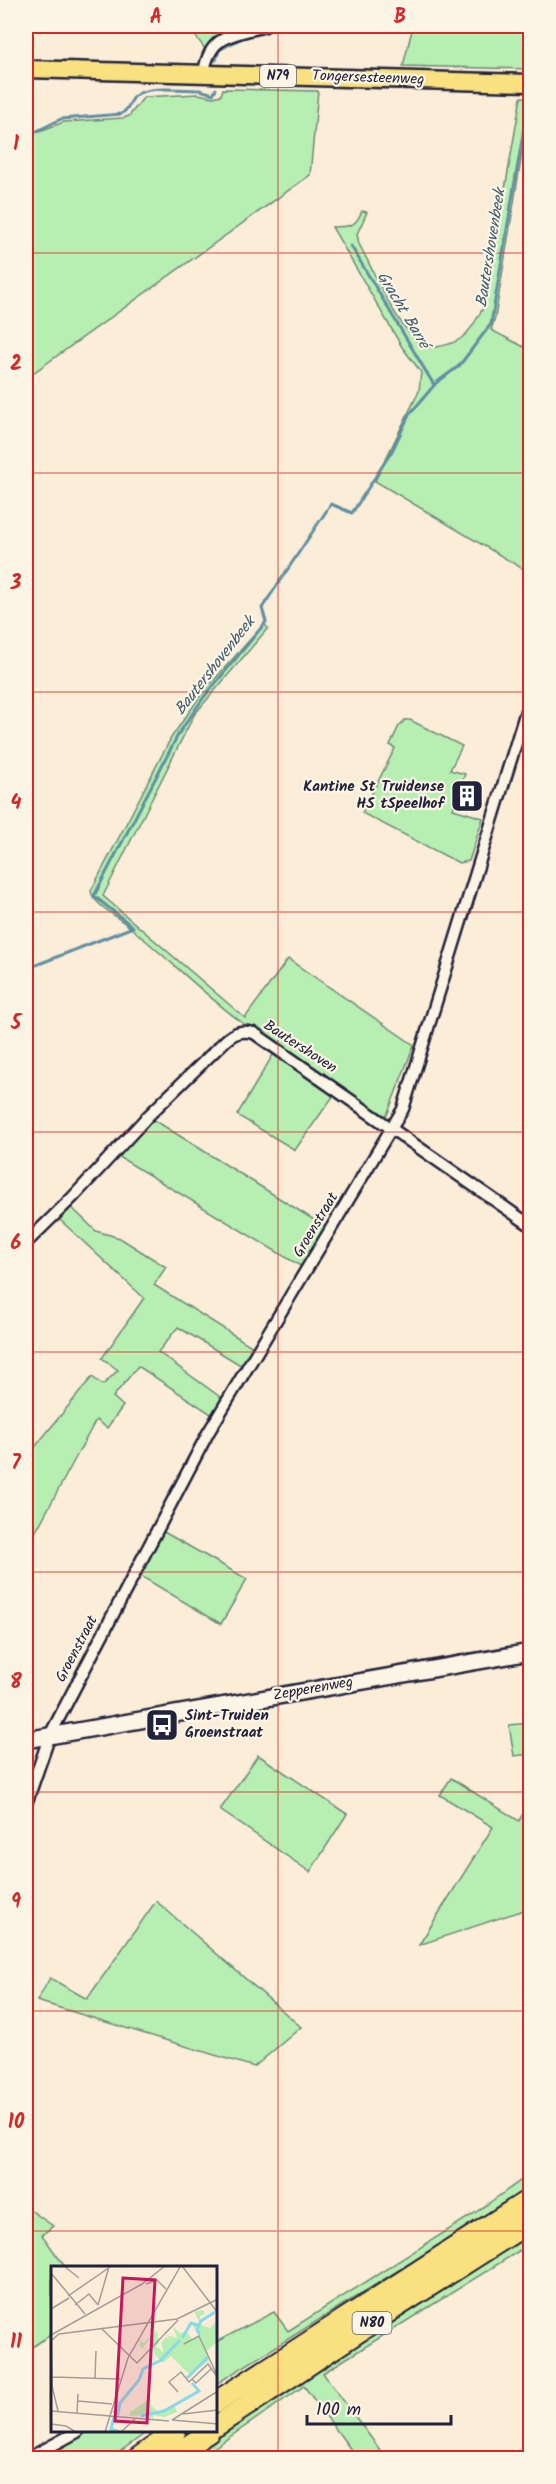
<svg xmlns="http://www.w3.org/2000/svg" width="556" height="2484" font-family="Kalam,sans-serif">
<rect width="100%" height="100%" fill="#fbedd8"/>
<filter id="ink" filterUnits="userSpaceOnUse"><feTurbulence type="fractalNoise" baseFrequency=".0167" numOctaves="2"/><feDisplacementMap in="SourceGraphic" scale="12" xChannelSelector="R" yChannelSelector="G"/><feConvolveMatrix kernelMatrix="1 2 1 2 8 2 1 2 1" color-interpolation-filters="sRGB"/></filter>
<g filter="url(#ink)">
<g fill="#b7efb2" stroke="#6c8876" stroke-width="1.5">
<polygon points="188,26 254,26 221,36 205,49"/>
<polygon points="413,26 530,26 530,69 403,66"/>
<polygon points="223,89 318,91 310,175 26,378 26,136 64,122 123,118 129,116 144,97 198,94 213,97 221,95"/>
<path d="M 521,97 L 530,98 L 530,105 L 495,318 L 491,330 L 530,350 L 530,573 L 375,481 L 419,391 L 421,372 L 402,347 L 332,227 C 349,226 355,228 362,211 L 367,212 L 357,234 L 359,244 C 378,279 394,323 424,348 C 462,346 468,336 485,304 Z"/>
<path d="M 264,624 L 268,628 L 194,715 L 103,896 L 245,1018 L 288,959 L 414,1045 L 387,1115 L 381,1115 C 335,1086 289,1056 244,1024 C 203,994 166,956 126,924 C 116,916 92,903 91,891 L 171,738 L 203,692 Z"/>
<polygon points="405,720 410,720 462,746 450,770 465,774 453,809 483,818 469,861 459,863 362,813 395,748 390,745 399,726"/>
<polygon points="274,1053 334,1095 295,1150 237,1115"/>
<polygon points="151,1118 327,1228 302,1267 116,1155"/>
<polygon points="70,1206 96,1231 120,1238 166,1267 154,1285 253,1347 242,1366 178,1327 158,1352 223,1399 214,1416 138,1366 113,1397 123,1406 107,1428 96,1420 35,1533 26,1527 26,1458 92,1377 103,1385 118,1370 102,1358 144,1298 59,1219"/>
<polygon points="162,1531 247,1579 221,1624 139,1575"/>
<polygon points="530,1723 530,1754 514,1756 509,1725"/>
<polygon points="258,1755 347,1814 310,1872 220,1810"/>
<polygon points="451,1778 519,1821 530,1800 530,1908 419,1945 493,1827 440,1795"/>
<polygon points="156,1901 301,2027 254,2067 37,2001 50,1978 87,1999"/>
<polygon points="530,2174 530,2188 216,2384 216,2342 274,2312 288,2331 472,2215"/>
<polygon points="26,2207 53,2226 42,2235 66,2268 52,2268 52,2334 26,2351"/>
<polygon points="530,2235 530,2244 323,2373 386,2458 357,2458 304,2386 199,2458 186,2458 276,2397"/>
<polygon points="86,2432 147,2432 111,2458 37,2458"/>
</g>
<g fill="none" stroke-linecap="round" stroke-linejoin="round">
<g stroke="#608fa3" stroke-width="3">
<polyline points="216,60 219,50 246,36 287,26"/>
<path d="M 26,132 L 37,131 L 61,119 L 121,114 C 129,110 129,102 135,96 C 145,85 184,90 200,90 L 213,94 L 216,89"/>
<polyline points="351,246 434,385"/>
<polyline points="26,969 133,927 94,896 179,733 204,697 266,622 262,608 331,504 352,513 392,451 409,415 436,383 459,366 491,324 525,122 530,125"/>
</g>
<g stroke="#22223b" stroke-width="15">
<g id="street">
<path d="M 204,73 C 209,34 234,35 265,26"/>
<path d="M 26,1243 L 73,1197 L 147,1117 L 225,1041 C 235,1032 241,1030 254,1033 L 530,1225"/>
<polyline points="26,1804 50,1735 208,1433 403,1109 530,698"/>
<polyline points="29,2458 77,2432"/>
</g>
</g>
<g stroke="#22223b" stroke-width="20">
<polyline id="secondary" points="26,1740 530,1652"/>
</g>
<g stroke="#22223b" stroke-width="21">
<polyline id="primary" points="26,69 530,83"/>
</g>
<g stroke="#22223b" stroke-width="24">
<g id="highway">
<polyline points="216,2402 530,2199"/>
<polyline points="216,2426 384,2315 530,2222"/>
<polyline points="138,2458 175,2432"/>
<polyline points="170,2458 209,2432"/>
</g>
</g>
<use href="#street" stroke="#fcf5e5" stroke-width="10"/>
<use href="#secondary" stroke="#fcf5e5" stroke-width="15"/>
<use href="#primary" stroke="#fae180" stroke-width="16"/>
<use href="#highway" stroke="#fae180" stroke-width="20"/>
</g>
</g>
<path fill="none" stroke="#d62828" stroke-width="1.5" stroke-opacity="0.55" d="M 278,26 L 278,2458M 26,253 L 530,253M 26,473 L 530,473M 26,692 L 530,692M 26,912 L 530,912M 26,1132 L 530,1132M 26,1352 L 530,1352M 26,1572 L 530,1572M 26,1792 L 530,1792M 26,2011 L 530,2011M 26,2231 L 530,2231"/>
<defs>
<g id="building-square" transform="scale(1.725)"><rect x="-9" y="-9" width="18" height="18" rx="4" fill="#22223b" stroke="#fcf5e5"/><path d="M-4-6H4V6H1V3H-1V6H-4ZM-2.5-4.3h1.7v1.8h-1.7ZM.8-4.3h1.7v1.8H.8ZM-2.5-1h1.7V.8h-1.7ZM.8-1h1.7V.8H.8Z" fill="#fff"/></g>
<g id="bus-square" transform="scale(1.725)"><rect x="-9" y="-9" width="18" height="18" rx="4" fill="#22223b" stroke="#fcf5e5"/><path d="M-5-6H5V4H4V6H2V4H-2V6H-4V4H-5ZM-3.5-4V0h7V-4ZM-3.5 1.2v1.5H-2V1.2ZM2 1.2v1.5H3.5V1.2Z" fill="#fff"/></g>
</defs>
<g fill-rule="evenodd">
<use href="#building-square" x="467" y="796"/>
<use href="#bus-square" x="162" y="1725"/>
</g>
<g text-anchor="middle" dominant-baseline="central" stroke-width="4.5" stroke-linejoin="round" paint-order="stroke">
<g fill="#fcf5e5" stroke="#63616e" stroke-width="1.5">
<rect x="260" y="65" width="36" height="22" rx="4.5"/>
<rect x="352.5" y="2312" width="39" height="22" rx="4.5"/>
</g>
<g font-size="14" font-weight="bold" fill="#22223b">
<text x="278" y="76">N79</text>
<text x="372" y="2323">N80</text>
</g>
<g font-size="15" fill="#22223b" stroke="#fcf5e5">
<text transform="translate(368 78) rotate(2)">Tongersesteenweg</text>
<text transform="translate(300 1047) rotate(33)">Bautershoven</text>
<text transform="translate(316 1225) rotate(-59)">Groenstraat</text>
<text transform="translate(77 1649) rotate(-62)">Groenstraat</text>
<text transform="translate(313 1689) rotate(-10)">Zepperenweg</text>
</g>
<g font-size="15" font-weight="bold" fill="#22223b" stroke="#fcf5e5" text-anchor="end">
<text x="444" y="787">Kantine St Truidense<tspan x="444" dy="17">HS tSpeelhof</tspan></text>
<text x="185" y="1716" text-anchor="start">Sint-Truiden<tspan x="185" dy="17">Groenstraat</tspan></text>
</g>
<g font-size="16" font-style="italic" fill="#41596f" stroke="#fcf5e5">
<text transform="translate(491 248) rotate(-81)">Bautershovenbeek</text>
<text transform="translate(403 310) rotate(59)">Gracht Barré</text>
<text transform="translate(215 666) rotate(-52)">Bautershovenbeek</text>
</g>
</g>
<g transform="translate(51 2266)">
<rect width="166" height="166" fill="#fbedd8"/>
<path d="M 151,44 L 154,48 L 149,50 L 150,59 L 159,62 L 166,54 L 166,75 L 156,85 L 158,95 L 142,106 L 138,108 L 120,90 L 112,97 L 104,89 L 100,72 L 92,81 L 97,86 L 86,78 L 90,79 L 88,74 L 93,77 L 106,64 L 108,77 L 105,80 L 113,87 L 110,77 L 115,71 L 119,73 L 115,69 L 126,72 L 122,61 L 129,67 L 136,66 L 141,73 L 148,69 L 140,56 L 149,57 L 143,46 ZM 96,135 L 107,146 L 123,139 L 126,146 L 113,151 L 102,149 L 102,153 L 95,149 L 78,150 L 79,146 Z" fill="#b7efb2"/>
<path fill="none" stroke="#8ad8e9" stroke-width="3" d="M 149,69 L 146,64 L 150,55 L 164,46M 131,72 L 140,57 L 148,60M 136,112 L 157,91M 62,145 L 67,148 L 69,137 L 88,114 L 92,103 L 110,94 L 129,74M 90,150 L 113,145 L 148,125 L 141,117M 63,151 L 60,163 L 68,166"/>
<path fill="none" stroke="#a49c99" stroke-width="1.5" d="M 13,0 L 28,12M 131,0 L 167,47M 0,7 L 34,48M 95,18 L 106,14 L 115,23M 17,30 L 59,1M 24,39 L 38,28 L 47,39M 47,39 L 58,1M 0,43 L 18,32M 51,63 L 86,97 L 127,54M 0,64 L 1,120 L 7,145M 0,69 L 91,18 L 114,0M 1,74 L 8,68 L 126,53 L 167,33M 133,78 L 148,70 L 165,107M 1,111 L 69,113M 44,112 L 45,85M 141,113 L 145,117 L 161,102M 127,126 L 118,116 L 130,106 L 138,116 L 157,98 L 167,112M 27,135 L 61,138M 0,145 L 118,155M 26,147 L 27,128M 132,148 L 167,144M 121,154 L 167,125M 121,154 L 167,158M 0,158 L 15,160 L 25,166M 54,166 L 77,92 L 129,1M 70,166 L 84,153"/>
<path fill="#c2185b" fill-opacity="0.15" stroke="#c2185b" stroke-width="3" d="M 72,12 L 104,14 L 96,157 L 64,155 Z"/>
<rect width="166" height="166" fill="none" stroke="#22223b" stroke-width="3"/>
</g>
<rect width="556" height="2484" fill="none" stroke="#fcf5e5" stroke-width="66"/>
<path d="M307 2415v9h144v-9" fill="none" stroke="#22223b" stroke-width="3"/>
<text x="316" y="2415" font-size="18" fill="#22223b" stroke="#fcf5e5" stroke-width="4.5" paint-order="stroke">100 m</text>
<rect x="33" y="33" width="490" height="2418" fill="none" stroke="#d62828" stroke-width="2"/>
<g font-size="20" text-anchor="middle" font-weight="bold" fill="#d62828">
<text x="156" y="23">A</text>
<text x="400" y="23">B</text>
<text x="16" y="150">1</text>
<text x="16" y="370">2</text>
<text x="16" y="589">3</text>
<text x="16" y="809">4</text>
<text x="16" y="1029">5</text>
<text x="16" y="1249">6</text>
<text x="16" y="1469">7</text>
<text x="16" y="1688">8</text>
<text x="16" y="1908">9</text>
<text x="16" y="2128">10</text>
<text x="16" y="2348">11</text>
</g>
</svg>
